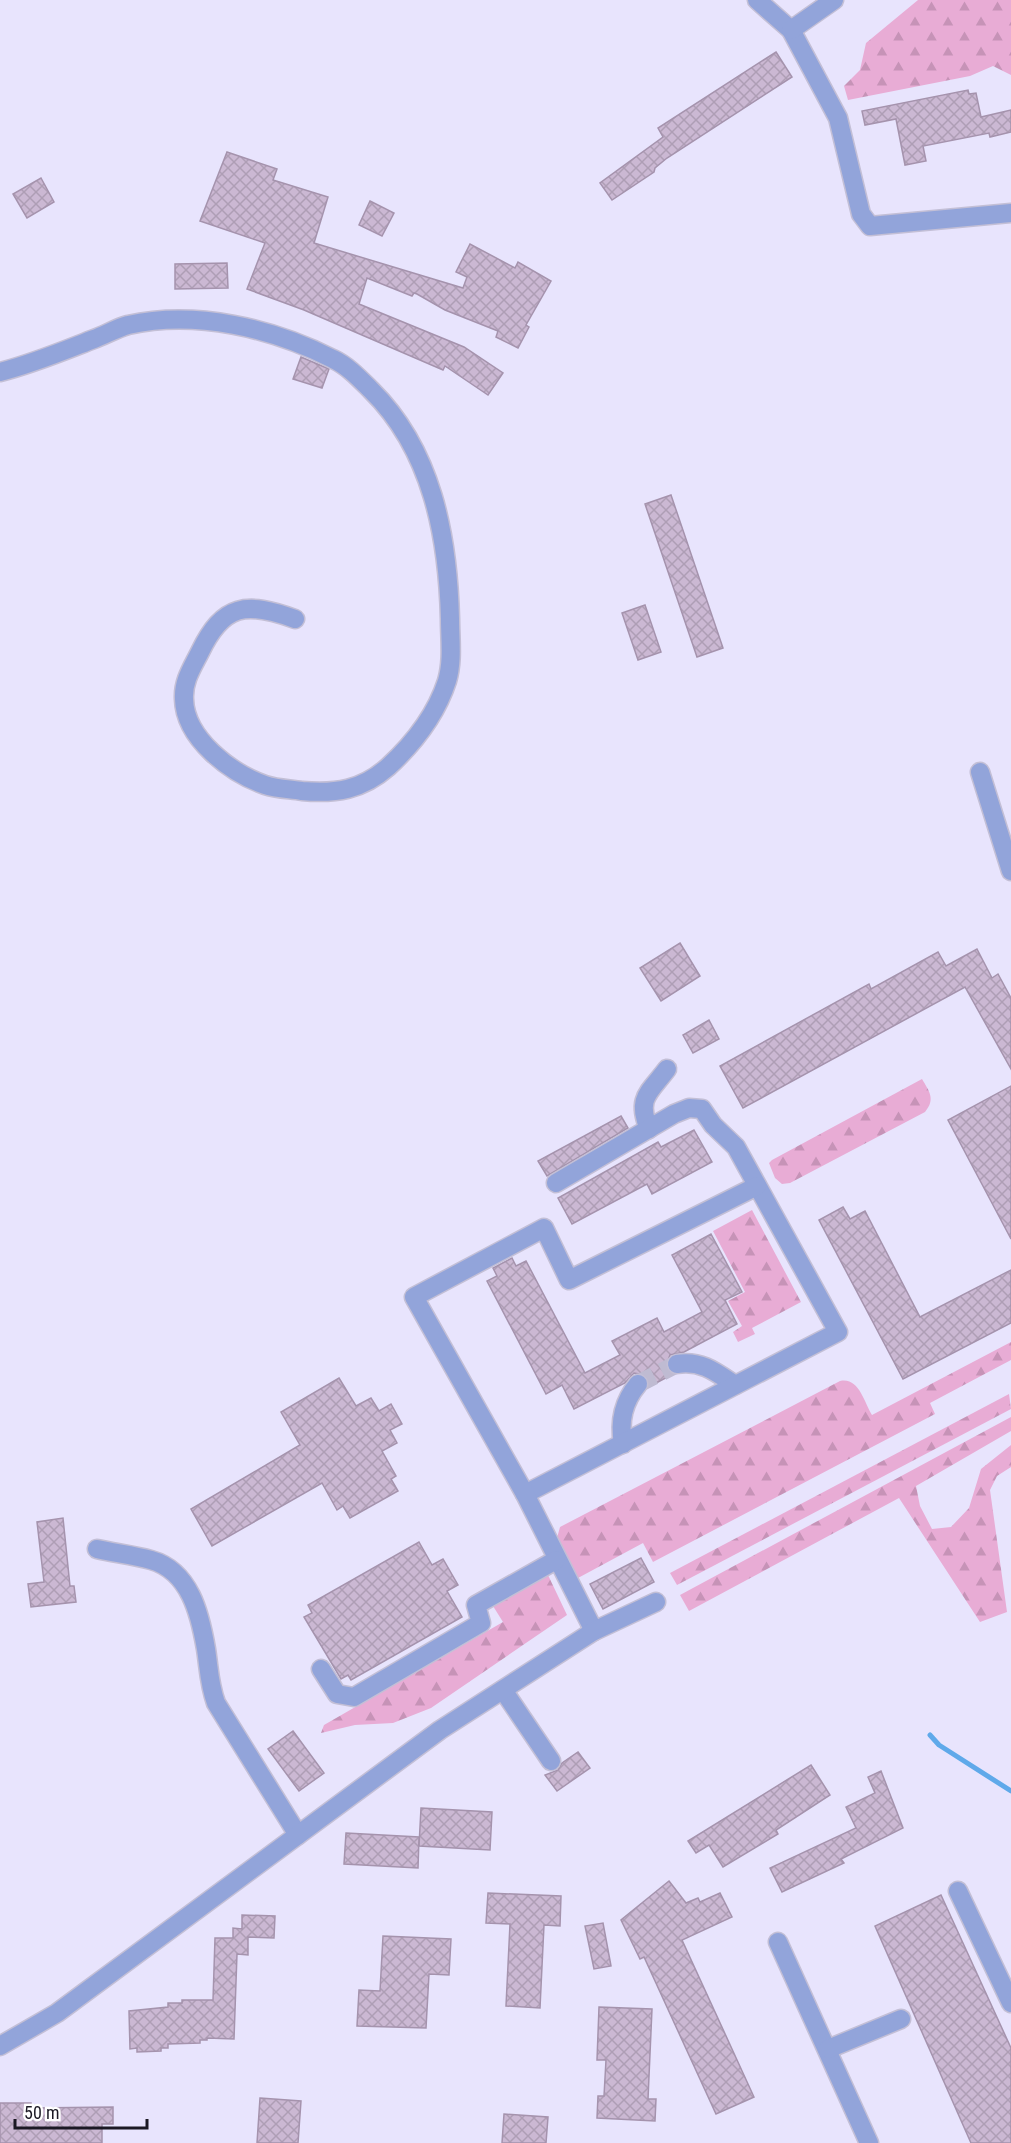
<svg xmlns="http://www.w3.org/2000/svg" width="1011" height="2143" font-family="'Roboto Condensed',sans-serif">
<defs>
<pattern id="forest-firs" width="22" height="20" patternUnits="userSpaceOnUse" patternTransform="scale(1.5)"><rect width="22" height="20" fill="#e8acd5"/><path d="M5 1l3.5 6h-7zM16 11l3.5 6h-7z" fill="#c693b7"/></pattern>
<pattern id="building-cross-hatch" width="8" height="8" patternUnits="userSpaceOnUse" patternTransform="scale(1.5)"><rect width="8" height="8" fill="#cbb8d3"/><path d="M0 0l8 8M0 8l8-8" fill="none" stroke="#ae9eb5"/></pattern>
</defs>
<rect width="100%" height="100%" fill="#e8e4fd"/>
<g fill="url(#forest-firs)">
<polygon points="918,0 1011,0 1011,75 993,66 970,76 848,100 844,86 860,70 866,43"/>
<path d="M 922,1079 C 929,1091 936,1099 925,1112 L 790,1183 L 782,1184 L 775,1178 L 769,1163 L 772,1160 Z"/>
<polygon points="752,1210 801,1302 752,1328 755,1334 738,1342 733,1332 742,1326 728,1301 745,1292 713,1231"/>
<path d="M 1011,1342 L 1011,1360 L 930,1403 L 935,1414 L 653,1562 L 643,1543 L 578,1578 L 557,1538 L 560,1527 L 840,1381 C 859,1377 864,1402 872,1415 Z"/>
<polygon points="1009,1394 1011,1409 677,1585 670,1573"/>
<polygon points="1011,1417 1011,1431 916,1486 920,1506 932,1529 951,1527 969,1508 981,1469 1011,1445 1011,1467 997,1476 990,1490 1007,1612 980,1622 899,1498 689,1611 680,1595"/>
<polygon points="548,1575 567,1615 431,1708 393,1723 355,1725 321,1733 324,1725 503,1622 493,1606"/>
</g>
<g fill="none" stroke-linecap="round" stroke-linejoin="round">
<polyline stroke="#5fa9ea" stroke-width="5" points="930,1735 939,1745 1011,1791"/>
</g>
<g fill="url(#building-cross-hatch)" stroke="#a593ad" stroke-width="1.5">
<polygon points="776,52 792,77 667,158 655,168 654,172 612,200 600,183 663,137 658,128"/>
<polygon points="968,90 969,94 976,93 981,117 1011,110 1011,132 990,137 989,133 923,146 926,161 905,165 896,119 865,125 862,111"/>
<polygon points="227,152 277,169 273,180 328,197 314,243 463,288 467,277 456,272 470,244 515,268 518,262 551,281 526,325 529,327 518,348 496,337 498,331 445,310 417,294 414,293 412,296 367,278 359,304 464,347 503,373 488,395 445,366 443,370 304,310 247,289 265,243 200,221"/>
<polygon points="41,178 54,202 27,218 13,194"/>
<polygon points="370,201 394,213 382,236 359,225"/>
<polygon points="227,263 228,288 175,289 175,264"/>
<polygon points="301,357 329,369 322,388 293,379"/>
<polygon points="671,495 723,648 697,657 645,504"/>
<polygon points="645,605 661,652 638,660 622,613"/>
<polygon points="680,943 700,976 661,1001 640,968"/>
<polygon points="977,949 992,978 998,974 1011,998 1011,1069 965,987 743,1108 720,1066 869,984 871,989 938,952 946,966"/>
<polygon points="709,1020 719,1039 693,1053 683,1035"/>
<polygon points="1011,1086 1011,1239 948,1120"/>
<polygon points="621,1116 628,1128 547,1176 538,1161"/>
<polygon points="694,1130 712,1162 652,1194 647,1184 572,1224 558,1198 658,1142 661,1147"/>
<polygon points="843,1207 850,1219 865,1211 920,1317 1011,1270 1011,1323 903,1379 819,1220"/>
<polygon points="711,1234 742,1292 725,1300 737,1324 684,1352 670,1355 666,1366 673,1374 649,1387 645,1375 634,1373 625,1383 574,1409 562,1385 546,1394 487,1281 497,1276 493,1268 512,1258 516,1266 526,1261 585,1373 620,1355 612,1341 657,1318 664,1332 702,1312 672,1255"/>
<polygon points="339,1378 356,1406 371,1398 379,1411 391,1404 402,1424 390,1430 397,1443 382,1451 396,1476 391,1479 398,1491 350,1518 343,1506 337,1510 322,1483 212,1546 191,1509 300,1445 281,1412"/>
<polygon points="63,1518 70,1586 74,1586 76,1602 31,1607 28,1584 44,1582 37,1522"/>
<polygon points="419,1542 432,1565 443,1559 458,1585 447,1591 462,1617 351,1680 348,1675 341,1679 304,1617 312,1613 308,1605"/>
<polygon points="641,1558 654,1582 603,1609 590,1584"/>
<polygon points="293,1731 324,1773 299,1791 268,1749"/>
<polygon points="578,1752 590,1768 557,1791 545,1775 558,1770 562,1763"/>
<polygon points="811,1765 830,1795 776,1830 778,1834 723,1867 709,1845 696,1853 688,1841"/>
<polygon points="881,1771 903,1828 841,1859 844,1863 782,1892 770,1868 856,1828 846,1807 875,1793 868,1777"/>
<polygon points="421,1808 492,1812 490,1850 419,1846"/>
<polygon points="346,1833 419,1837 418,1868 344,1864"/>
<polygon points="669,1881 686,1903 698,1898 700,1902 720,1893 732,1917 682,1940 754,2097 716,2114 644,1957 640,1959 621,1920"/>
<polygon points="488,1893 561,1896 560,1926 544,1925 540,2008 506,2006 510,1924 486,1923"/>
<polygon points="941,1895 1011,2048 1011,2143 971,2143 875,1926"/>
<polygon points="242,1915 275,1916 274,1938 248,1937 248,1955 237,1954 234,2039 207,2038 207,2040 200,2040 200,2043 168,2044 168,2048 161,2048 161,2051 137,2052 137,2048 130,2049 129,2011 168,2007 168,2003 182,2003 182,2000 213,2000 215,1938 233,1938 233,1928 242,1929"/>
<polygon points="603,1923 611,1966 594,1969 585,1926"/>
<polygon points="383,1936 451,1939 449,1975 429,1974 426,2028 357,2026 359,1990 380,1991"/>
<polygon points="599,2007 652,2009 648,2099 656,2099 655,2121 597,2118 598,2096 604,2096 606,2060 597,2060"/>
<polygon points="260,2098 301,2101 298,2143 257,2143"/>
<polygon points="0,2103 31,2103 31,2108 113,2107 113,2124 102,2124 102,2143 0,2143"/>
<polygon points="504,2114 548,2117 546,2143 502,2143"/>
</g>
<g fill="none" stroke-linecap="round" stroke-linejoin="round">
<polyline stroke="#bfbbd2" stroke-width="18" stroke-dasharray="18 9" stroke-linecap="butt" points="638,1384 677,1364"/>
<g stroke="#c3bfd6" stroke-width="21">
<g id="minor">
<polyline points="757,0 791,30 838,118 861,214 870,226 1011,213"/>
<polyline points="791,30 834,0"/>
<path d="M 0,372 C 32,364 63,351 94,339 C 105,335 117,328 128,325 C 196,310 272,328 333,359 C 348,366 360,379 371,390 C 432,450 448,536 450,619 C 450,639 453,661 447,681 C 436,715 414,743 388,767 C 362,790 336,794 302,791 C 290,789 277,789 265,785 C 231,773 185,739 184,699 C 183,681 192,668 200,652 C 223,604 246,601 295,619"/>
<polyline points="980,772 1011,871"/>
<path d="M 649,1129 C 636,1098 649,1093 667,1069"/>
<path d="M 677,1364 C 701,1360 716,1372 735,1385"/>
<path d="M 623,1444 C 619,1421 623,1402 638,1384"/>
<polyline points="525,1494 838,1332 736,1147 713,1125 702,1109 689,1108 674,1114 556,1183"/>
<path d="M 97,1549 C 114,1553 134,1555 151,1560 C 190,1571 200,1614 206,1649 C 209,1668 209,1684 216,1703 L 298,1835"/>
<polyline points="594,1631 525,1494 414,1297 544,1228 569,1280 757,1186"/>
<polyline points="321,1669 337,1694 354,1697 481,1623 476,1605 556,1560"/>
<polyline points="503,1690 551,1761"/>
<polyline points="958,1891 1011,2003"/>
<polyline points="778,1942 869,2143"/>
<polyline points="0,2046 57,2013 440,1730 594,1631 656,1602"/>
<polyline points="828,2049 901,2019"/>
</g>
</g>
<use href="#minor" stroke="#92a4da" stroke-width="18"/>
</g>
<path d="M15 2119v9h132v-9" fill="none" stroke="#1b1924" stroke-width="3"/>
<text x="24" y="2119" font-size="18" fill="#1b1924" stroke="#ffffff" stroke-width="4.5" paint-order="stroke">50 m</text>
</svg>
